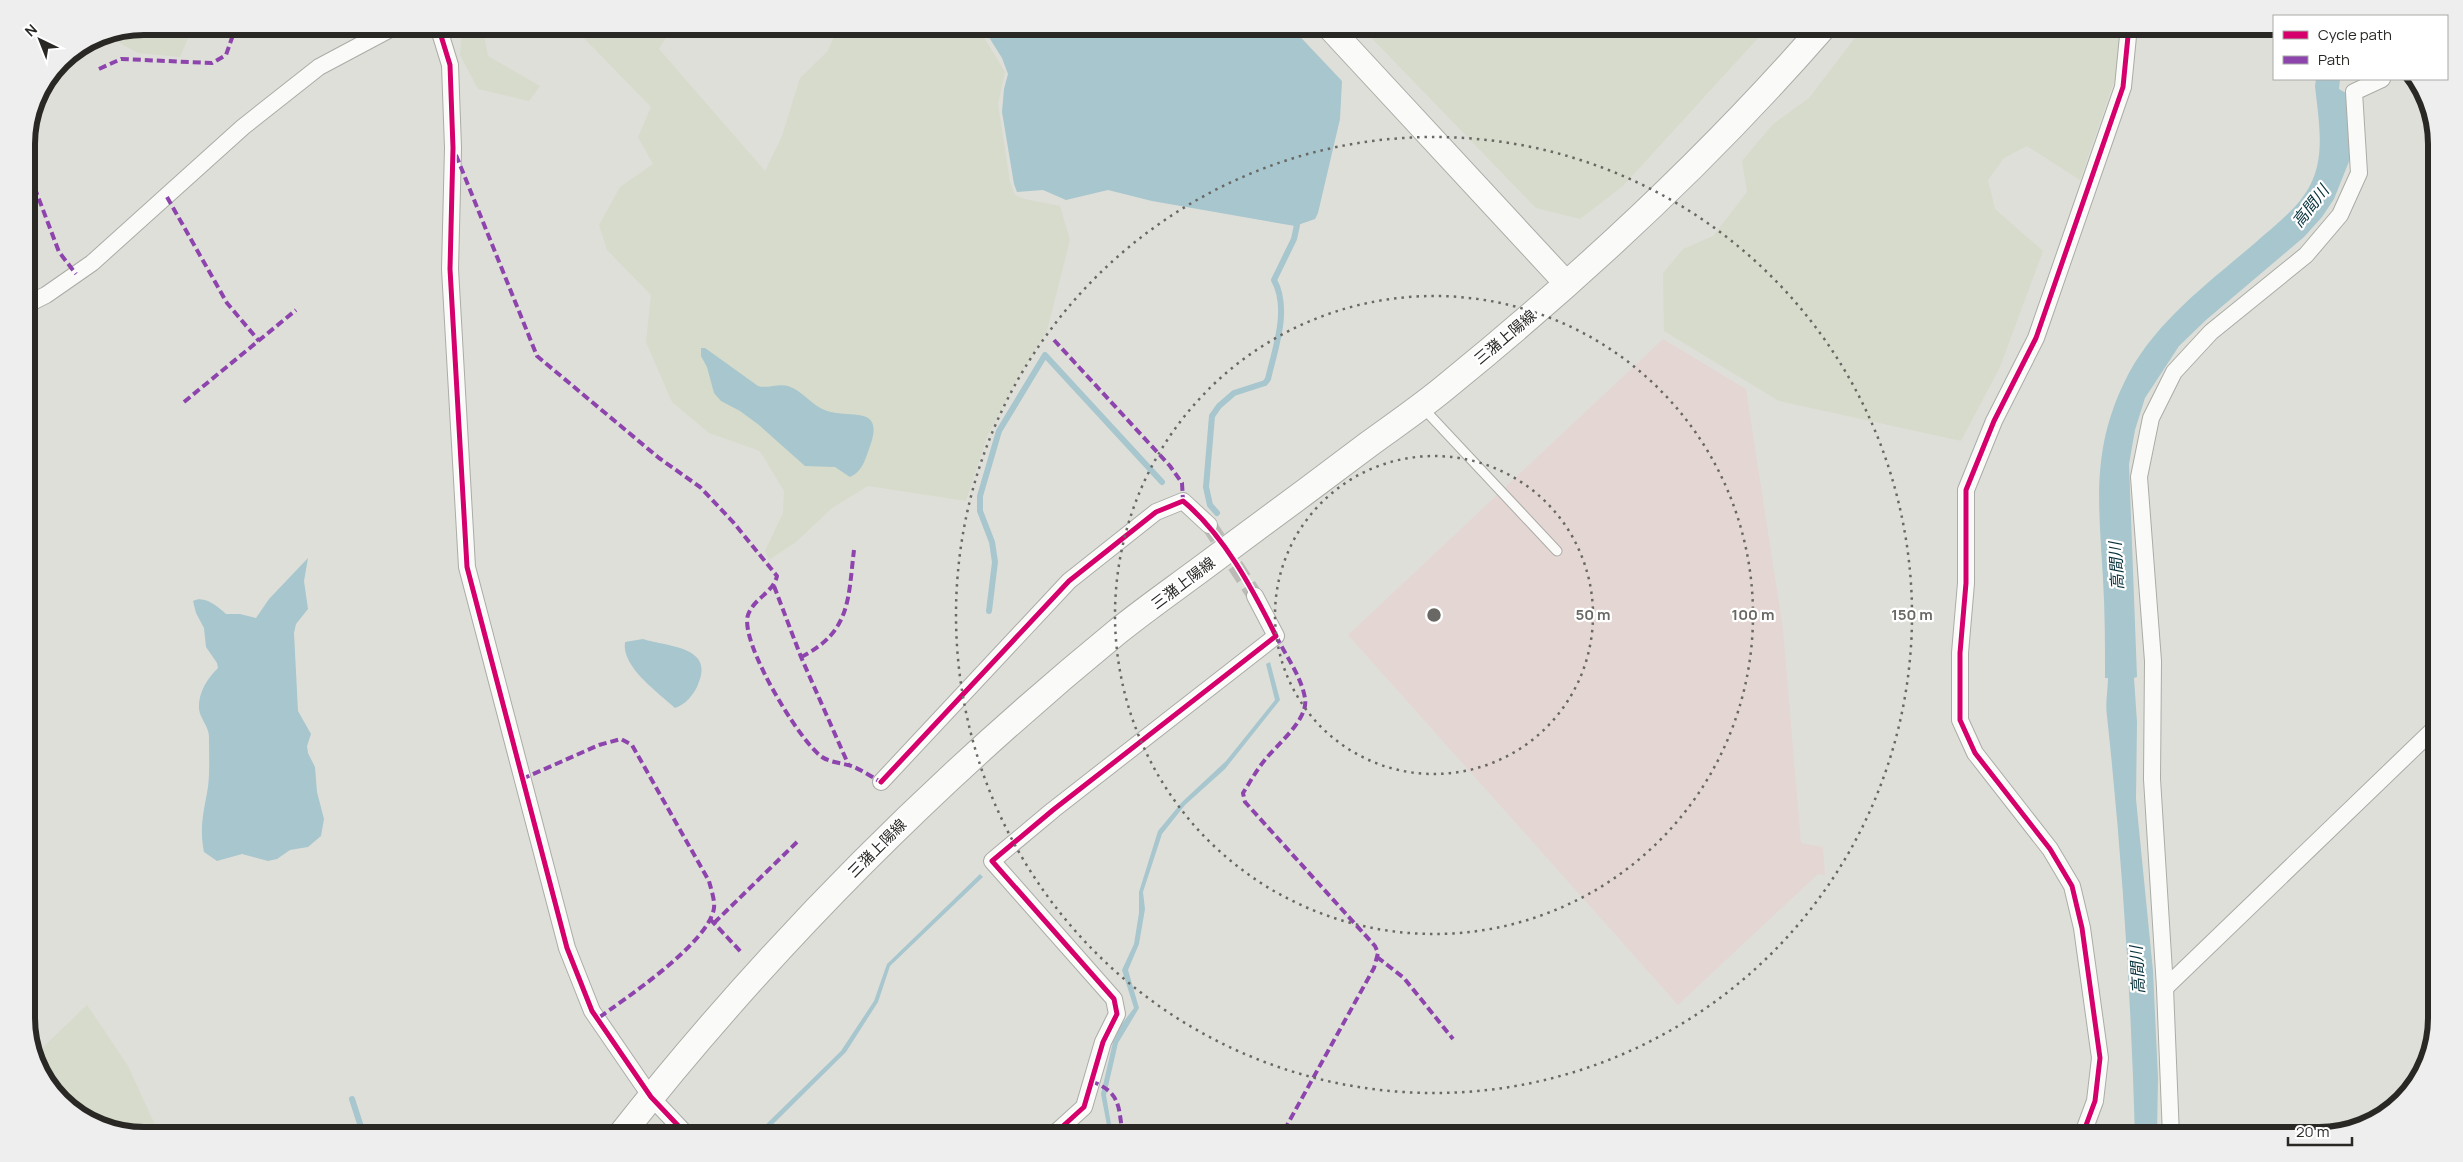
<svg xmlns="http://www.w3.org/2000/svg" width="2463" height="1162" font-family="Manrope,'Noto Sans JP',sans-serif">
<rect width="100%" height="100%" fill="#dfdfda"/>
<polygon fill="#e4d6d3" points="1663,339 1746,389 1783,629 1801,843 1823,847 1825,875 1818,874 1678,1005 1348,635"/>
<g fill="#d6dbcb">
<polygon points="144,26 193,26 180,57 138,53 111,38 109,33"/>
<polygon points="462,26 494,26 484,36 488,56 540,86 529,101 478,89 460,55"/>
<polygon points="572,26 673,26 659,49 765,171 782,136 800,78 828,51 838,26 977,26 1005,72 998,104 1010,182 1015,195 1025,199 1060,206 1070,240 1047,331 1016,381 987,437 966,501 868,486 832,508 796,542 769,560 765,551 783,513 784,491 760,451 709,433 672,402 646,342 651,295 607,250 599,225 620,187 653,164 638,137 651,107"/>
<polygon points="1360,26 1769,26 1623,186 1580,219 1536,208"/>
<polygon points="1864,26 2119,26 2117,73 2080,180 2027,146 2004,158 1988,180 1995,209 2043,251 2000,367 1961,441 1779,401 1664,331 1663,273 1683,249 1713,236 1747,192 1742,161 1773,124 1809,98"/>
<polygon points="87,1005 128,1066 160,1136 144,1136 92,1124 47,1084 36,1054"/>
</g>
<g fill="#a7c6cd">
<polygon points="982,26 1290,26 1342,81 1340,119 1318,213 1315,219 1295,226 1152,201 1108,190 1066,200 1043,190 1017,192 1014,184 1002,112 1004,89 1008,74 1002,58"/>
<path d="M 2316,79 L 2340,79 L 2339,89 L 2346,93 L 2352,154 L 2334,199 L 2322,217 L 2304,237 L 2206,320 L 2179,346 L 2145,398 L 2135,430 L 2129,464 L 2137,677 L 2134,678 L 2137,722 L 2136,799 L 2153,971 L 2158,1078 L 2157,1136 L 2135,1136 C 2131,996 2122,855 2107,716 C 2105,703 2108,690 2108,678 L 2105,678 C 2105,645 2105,612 2103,579 C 2099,507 2091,451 2124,383 C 2151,325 2207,284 2255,243 C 2276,224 2302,206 2313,179 C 2325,151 2318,115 2315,86 Z"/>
<path d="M 701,348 L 705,348 L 758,386 C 768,389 778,383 788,386 C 803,391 812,406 827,411 C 852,419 886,404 869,449 C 865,460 862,472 850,477 L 835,467 L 805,466 L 759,425 L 740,411 L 721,401 L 714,393 L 707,367 L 701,356 Z"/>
<path d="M 308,558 L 304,581 L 308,609 L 296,624 L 294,633 L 298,711 L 311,734 L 307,746 L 308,753 L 315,767 L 317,792 L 324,819 L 321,836 L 308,847 L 290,850 L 277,859 L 268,861 L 242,854 L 217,861 L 204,852 C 199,827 204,811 208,787 C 210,771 209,754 209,737 C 209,726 200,719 199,709 C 198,693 207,679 218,668 L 217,663 L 206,647 L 204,628 L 196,613 L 193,601 C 205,595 218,607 226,614 L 240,614 L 256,618 L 269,599 Z"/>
<path d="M 643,639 C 668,647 717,646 697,687 C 693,695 685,705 675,708 C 659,693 621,667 625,642 Z"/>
<polygon points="1270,662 1280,700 1225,769 1185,805 1162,834 1143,892 1145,909 1139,944 1128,970 1139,1008 1118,1043 1106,1095 1113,1136 1109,1136 1101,1094 1113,1042 1121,1025 1134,1008 1122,970 1134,944 1139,913 1139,892 1158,831 1182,802 1226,761 1275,700 1266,664"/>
<polygon points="980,874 983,877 890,966 878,1002 846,1052 761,1136 754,1136 841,1051 874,1001 887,964"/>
</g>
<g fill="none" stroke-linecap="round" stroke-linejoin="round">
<g stroke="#a7c6cd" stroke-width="6">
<path d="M 1217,513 L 1210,505 L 1206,487 L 1212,416 L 1219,406 L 1234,393 L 1265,383 L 1268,379 C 1275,349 1290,309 1274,280 L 1294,239 L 1297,225"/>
<polyline points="989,611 995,562 992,542 980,511 980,496 999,431 1045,355 1162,482"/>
<polyline points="352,1099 364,1136"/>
</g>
<polyline stroke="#bbbab6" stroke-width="16" stroke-dasharray="16 8" stroke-linecap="butt" points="1209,525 1255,596"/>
<g stroke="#ababa7" stroke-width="11">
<polyline id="lane" points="1423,408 1557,551"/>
</g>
<g stroke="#ababa7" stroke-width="18">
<g id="street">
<polyline points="438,26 450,65 453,148 450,269 467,567 567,948 592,1011 651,1097 688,1136"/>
<polyline points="26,305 46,295 92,263 243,127 319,67 396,26"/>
<polyline points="881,782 1069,581 1156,512 1183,501 1209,525"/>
<polyline points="2165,988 2437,726"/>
<polyline points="1052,1136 1084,1107 1103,1042 1117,1014 1114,999 992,861 1053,810 1276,636 1255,596"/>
<polyline points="2082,1136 2095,1101 2100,1058 2082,928 2072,886 2050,849 1975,753 1960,720 1960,653 1966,583 1966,490 1994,421 2036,338 2123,87 2129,26"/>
<polyline points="2171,1136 2165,988 2152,779 2153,661 2139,477 2151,418 2174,372 2211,332 2306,255 2340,215 2359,173 2354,92 2382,79"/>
</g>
</g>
<g stroke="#ababa7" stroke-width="26">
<polyline id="secondary" points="1328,26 1567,284"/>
</g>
<g stroke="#ababa7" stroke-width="28">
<path id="primary" d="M 620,1136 C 767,949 934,782 1117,632 C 1143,611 1170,592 1197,572 C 1254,530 1312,487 1369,444 C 1395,425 1423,406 1448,385 C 1582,276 1710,157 1824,26"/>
</g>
<use href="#lane" stroke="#fafaf9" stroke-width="9"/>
<use href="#street" stroke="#fafaf9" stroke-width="16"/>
<use href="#secondary" stroke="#fafaf9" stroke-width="24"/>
<use href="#primary" stroke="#fafaf9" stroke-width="26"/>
<g stroke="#8e44ad" stroke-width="4" stroke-dasharray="8 4" stroke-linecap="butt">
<polyline points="99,69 121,59 212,63 226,55 234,32 239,26"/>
<path d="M 456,155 L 537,356 L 659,458 L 700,487 L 733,522 L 777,576 C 773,593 754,598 748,615 C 739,641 799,741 822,757 C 831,763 844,763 854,767 C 863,771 872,777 881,782"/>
<polyline points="26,165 59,252 76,274"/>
<polyline points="167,197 227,303 259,341"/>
<polyline points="1054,340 1170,466 1182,483 1183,501"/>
<polyline points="184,402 296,310"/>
<polyline points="774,586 801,657 849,766"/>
<path d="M 1276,636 C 1286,656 1301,676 1305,698 C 1309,720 1276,745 1264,761 C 1256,771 1250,782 1243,793 L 1245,802 L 1375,946 L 1378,953 L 1374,968 L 1281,1136"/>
<path d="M 801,657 C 851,632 848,599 854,550"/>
<path d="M 522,779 L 599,745 L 621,739 L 632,745 L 709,881 C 711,889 715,900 714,908 C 709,943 626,998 597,1019"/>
<polyline points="710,919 742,953"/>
<polyline points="714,923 797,842"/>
<polyline points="1377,957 1404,978 1453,1039"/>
<path d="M 1091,1081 C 1122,1093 1118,1107 1123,1136"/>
<polyline points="220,1133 220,1136"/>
</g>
<g stroke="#fff" stroke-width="8">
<g id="cycleway">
<polyline points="438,26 450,65 453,148 450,269 467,567 567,948 592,1011 651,1097 688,1136"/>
<path d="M 881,782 L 1069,581 L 1156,512 L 1183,501 C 1224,535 1252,588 1276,636 L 1053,810 L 992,861 L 1114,999 L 1117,1014 L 1103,1042 L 1084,1107 L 1052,1136"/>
<polyline points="2082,1136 2095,1101 2100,1058 2082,928 2072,886 2050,849 1975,753 1960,720 1960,653 1966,583 1966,490 1994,421 2036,338 2123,87 2129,26"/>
</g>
</g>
<use href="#cycleway" stroke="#d6006c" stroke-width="5"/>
</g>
<g fill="none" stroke="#696864" stroke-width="2.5" stroke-dasharray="2.5 5">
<circle cx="1434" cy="615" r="159"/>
<circle cx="1434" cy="615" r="319"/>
<circle cx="1434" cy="615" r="478"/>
</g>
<g text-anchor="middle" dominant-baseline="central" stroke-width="4.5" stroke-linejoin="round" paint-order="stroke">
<g font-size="15" fill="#292825" stroke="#fff">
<text transform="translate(1505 337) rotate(-40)">三潴上陽線</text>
<text transform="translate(1183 583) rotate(-37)">三潴上陽線</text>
<text transform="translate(877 848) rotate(-45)">三潴上陽線</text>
</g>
<g font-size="16" font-style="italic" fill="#07323c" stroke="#fff">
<text transform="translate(2310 206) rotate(-52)">高間川</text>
<text transform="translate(2116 566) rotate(-93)">高間川</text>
<text transform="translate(2137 970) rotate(-93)">高間川</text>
</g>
</g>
<path d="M0 0H2463V1162H0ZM144 35H2319A109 109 0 0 1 2428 144V1018A109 109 0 0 1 2319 1127H144A109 109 0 0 1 35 1018V144A109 109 0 0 1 144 35Z" fill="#eee" fill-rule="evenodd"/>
<path fill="none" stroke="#292825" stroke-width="6" d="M144 35H2319A109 109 0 0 1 2428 144V1018A109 109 0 0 1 2319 1127H144A109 109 0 0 1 35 1018V144A109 109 0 0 1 144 35Z"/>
<circle cx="1434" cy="615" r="8" fill="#696864" stroke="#fff" stroke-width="2.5"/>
<g font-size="15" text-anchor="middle" font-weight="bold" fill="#696864" stroke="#fff" stroke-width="4.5" stroke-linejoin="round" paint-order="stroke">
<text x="1593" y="620">50 m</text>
<text x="1753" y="620">100 m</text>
<text x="1912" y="620">150 m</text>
</g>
<rect x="2273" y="15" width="175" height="65" fill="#ffffff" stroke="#a9a9a8"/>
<rect x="2283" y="31" width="25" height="8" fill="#d6006c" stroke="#a9a9a8"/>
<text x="2318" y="40" font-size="15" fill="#292825">Cycle path</text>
<rect x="2283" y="56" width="25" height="8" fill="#8e44ad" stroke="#a9a9a8"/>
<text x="2318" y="65" font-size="15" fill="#292825">Path</text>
<g transform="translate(40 40) rotate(317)" stroke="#ffffff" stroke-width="4" paint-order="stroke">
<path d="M0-4L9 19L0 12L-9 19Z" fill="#292825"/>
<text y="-8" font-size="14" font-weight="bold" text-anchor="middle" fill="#292825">N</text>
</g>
<path d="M2288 1137v8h64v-8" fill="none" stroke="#292825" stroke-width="2.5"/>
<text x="2296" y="1137" font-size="15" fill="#292825" stroke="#ffffff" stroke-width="4" paint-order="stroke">20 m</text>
</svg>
